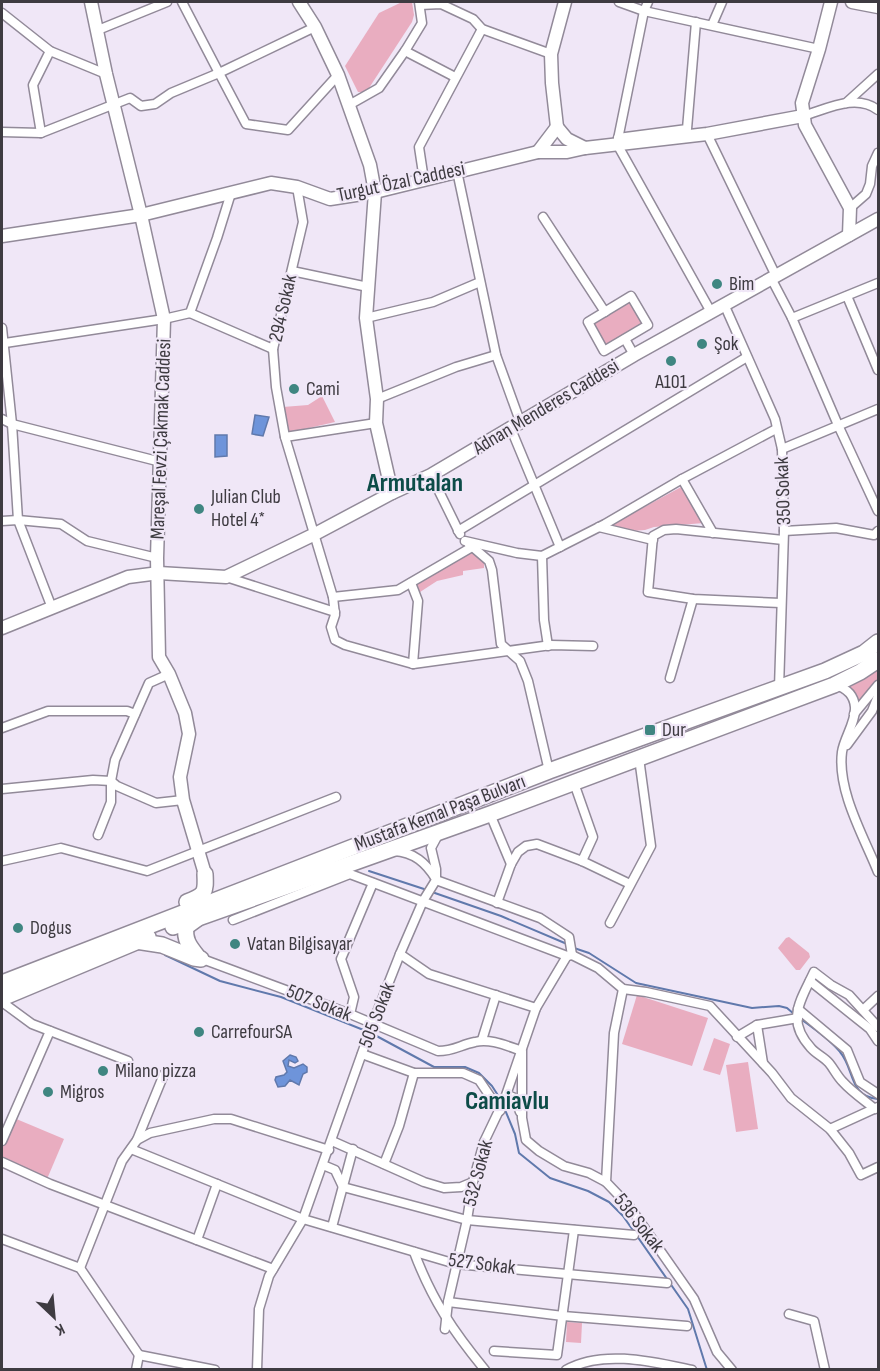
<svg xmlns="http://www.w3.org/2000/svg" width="880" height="1371" font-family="'Sofia Sans Condensed',sans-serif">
<rect width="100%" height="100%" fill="#f0e7f7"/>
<g fill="#e9adc0">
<polygon points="402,2 412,2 414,15 412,22 369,88 363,92 358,92 345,66 379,13"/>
<polygon points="630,298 646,324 605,349 589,323"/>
<polygon points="322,396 335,422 287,433 283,407 308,405"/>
<polygon points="683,486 704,523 654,527 645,530 632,531 620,530 613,524"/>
<polygon points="468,552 477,552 484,561 484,568 463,571 463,575 437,581 417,594 412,583"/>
<polygon points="878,667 878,679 858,706 852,691 844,685"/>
<polygon points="789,937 809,953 810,957 800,970 796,970 778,948 786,938"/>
<polygon points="637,995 708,1018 692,1066 622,1044"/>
<polygon points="714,1038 730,1044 720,1075 703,1070"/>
<polygon points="748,1062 758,1129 736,1132 726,1065"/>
<polygon points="14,1118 64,1139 47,1179 2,1160 2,1149"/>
<polygon points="567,1322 582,1323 581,1343 566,1342"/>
</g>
<g fill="#6e94da" stroke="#6079ac" stroke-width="1.5">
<polygon points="255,415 269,417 263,436 252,434"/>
<polygon points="215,435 227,435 227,456 215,457"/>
<polygon points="290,1055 296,1057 298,1061 295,1063 289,1060 288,1066 294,1068 303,1064 307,1067 307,1072 303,1074 299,1085 290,1080 285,1086 278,1087 275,1080 276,1077 284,1075 287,1072 283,1061"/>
</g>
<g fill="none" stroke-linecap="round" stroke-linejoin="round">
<g stroke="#6079ac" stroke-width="2">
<polyline points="369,871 427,890"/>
<polyline points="432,892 501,916 567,944"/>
<polyline points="574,948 589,953 636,983 752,1008 779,1006 787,1008 794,1014"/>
<polyline points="165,955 220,981 281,997 366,1031"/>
<path d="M 801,1019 C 814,1029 830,1039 840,1052 C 855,1069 848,1096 878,1099"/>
<polyline points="371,1033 434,1067 465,1067 479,1073 492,1086 501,1100"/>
<polyline points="503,1105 515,1134 519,1153 550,1178 588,1191 609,1202 623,1216 688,1309 707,1370"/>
</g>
<g stroke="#928a99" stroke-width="11">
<g id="street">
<polyline points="182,2 219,73 315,27"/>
<polyline points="619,2 644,11 819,49"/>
<polyline points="648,2 644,11 617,144 711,312"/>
<polyline points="420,5 441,4 473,19 482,29 551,54"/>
<polyline points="2,13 50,51 106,74"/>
<polyline points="712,25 722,2"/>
<polyline points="98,30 167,2"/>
<polyline points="405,51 455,77"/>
<polyline points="846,103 878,74"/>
<polyline points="349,105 379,88 405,51 422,23 419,2"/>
<path d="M 803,116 C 827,109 856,93 878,110"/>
<polyline points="2,132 41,133 130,98 141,106 155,104 171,93 219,73 246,124 288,130 338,75"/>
<polyline points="41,133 33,85 50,51"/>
<polyline points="707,134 776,276"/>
<polyline points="618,138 687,129 696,22"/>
<polyline points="457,171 496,355 521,424"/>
<polyline points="424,180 419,147 482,29"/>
<polyline points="297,187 303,222 273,349 276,387 285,437 333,597 335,615 331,627 335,640 345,645 413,664 551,645 593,646"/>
<polyline points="850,208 866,194 870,184 872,166 878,153"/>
<polyline points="543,217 605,312"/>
<polyline points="292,271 368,287"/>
<polyline points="771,278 792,318 838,425 878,511"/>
<polygon points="631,296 648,325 604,351 588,322"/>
<polyline points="847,296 878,370"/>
<polyline points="724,304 775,419 782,449 784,531 779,688"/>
<polyline points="190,313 273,349"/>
<polyline points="366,318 433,302 480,282"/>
<polyline points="792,318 878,283"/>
<polyline points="2,328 12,424 18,520 52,608"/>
<polyline points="625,339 634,355"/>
<polyline points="5,343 164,319 190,313 217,238 231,193"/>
<polyline points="377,399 456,367 496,355"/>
<polyline points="2,419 12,424 161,462"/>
<polyline points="511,429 560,547"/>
<polyline points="285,437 376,423"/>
<polyline points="782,449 878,409"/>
<polyline points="431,475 460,534"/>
<polyline points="682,479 713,533"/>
<polyline points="2,521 18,520 61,524 87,541 157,558"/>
<polyline points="599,527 653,540"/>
<polyline points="458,531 747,357"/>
<polyline points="784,531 836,528 874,535 878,531"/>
<polyline points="465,541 517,553 542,556 605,524 682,479 776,429"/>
<polyline points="468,543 489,561 492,570 501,644 520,661 528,681 549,771"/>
<polyline points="542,556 544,620 548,646"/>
<polyline points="226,577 335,612"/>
<polyline points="411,583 418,601 413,664"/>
<polyline points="333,597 398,590 472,547"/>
<polyline points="781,603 693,599 648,592 653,536 664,530 676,529 783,540"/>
<polyline points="670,678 693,599"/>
<path d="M 835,685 C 846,688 854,695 855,707 C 856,722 844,738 842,752 C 837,791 864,837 878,872"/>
<polyline points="854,714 878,685"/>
<polyline points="2,728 48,711 127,711 135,714"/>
<polyline points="847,745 872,711 878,696"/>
<polyline points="574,783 593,837 582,861"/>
<polyline points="2,789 93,780 111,781 117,786 156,803 183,800"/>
<polyline points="490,814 511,864"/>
<polyline points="98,835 111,802 111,781 115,760 149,683 169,674"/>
<path d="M 394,851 C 414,852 426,863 436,879"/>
<polyline points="2,861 61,848 147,871 336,797"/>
<polyline points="436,880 540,918 569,937 572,955"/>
<polyline points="497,903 511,864 518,852 526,846 537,844 582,861 630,884"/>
<polyline points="233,920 350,874 567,956"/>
<polyline points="610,923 651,846 639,758"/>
<polyline points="400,954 429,974 536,1008"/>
<polyline points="572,955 598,968 623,989 646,992 710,1006 772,1073 791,1098 830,1129 849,1153 861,1175 878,1167"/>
<path d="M 197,957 L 350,1014 L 438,1051 C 454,1051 460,1045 475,1042 C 490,1038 507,1046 522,1051 L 522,1118 L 526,1140 L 539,1151 L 564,1166 L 589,1173 L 606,1182"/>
<polyline points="810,981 870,1029 878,1041"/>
<polyline points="623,989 614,1033 606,1182 629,1206 694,1299 717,1352 732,1370"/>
<polyline points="2,1002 32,1024 128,1061"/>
<polyline points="798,1009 847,1050 860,1082 878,1094"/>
<polyline points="863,1010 878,996"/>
<polyline points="350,1014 354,997 341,959 373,883"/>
<polyline points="757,1025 763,1063"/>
<polyline points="737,1037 757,1025 798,1018"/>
<polyline points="482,1040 496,995"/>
<polyline points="362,1054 414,1073 463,1073 479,1080 500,1111"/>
<polyline points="505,1098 510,1096 515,1098 520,1112"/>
<path d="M 875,1109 C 864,1100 852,1092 843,1082 C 837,1076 834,1069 829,1063 C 824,1057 816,1054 811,1048 C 785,1020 801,1000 814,972 L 831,985 L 849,995 L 878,1027"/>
<polyline points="830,1129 878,1107"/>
<polyline points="137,1140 164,1074"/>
<polyline points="2,1141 50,1031"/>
<polyline points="332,1141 424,1182 444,1188 461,1187 473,1182"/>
<polyline points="131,1149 303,1219 456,1264 667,1283"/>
<polyline points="2,1162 50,1184 273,1269"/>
<polyline points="384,1164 399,1126 414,1073"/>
<polyline points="323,1165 335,1170 343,1187 467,1220 634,1235"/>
<polyline points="332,1227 353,1149"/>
<polyline points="2,1239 80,1268 139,1355"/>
<polyline points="197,1240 217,1184"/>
<path d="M 414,1252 C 432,1300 453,1331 485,1370"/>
<polyline points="80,1268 122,1161 137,1140 150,1133 214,1119 231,1119 329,1150"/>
<polyline points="448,1302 563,1316 687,1326"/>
<polyline points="789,1314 814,1321 825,1370"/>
<polyline points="445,1329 448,1302 467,1220 473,1182 484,1142 505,1098 536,1008 567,956 572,955"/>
<polyline points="494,1351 557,1355 574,1230"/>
<polyline points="139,1355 215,1370"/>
<polyline points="136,1370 139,1355"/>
<polyline points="257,1370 259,1309 269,1276 303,1219 372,1025 400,954 423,901 436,880 436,869 431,848 438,835"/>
<path d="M 566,1370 C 602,1349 654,1362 692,1370"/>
</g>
</g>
<g stroke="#928a99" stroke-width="15">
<g id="secondary">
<polyline points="91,2 106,74 141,215 164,319 157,558 159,657 169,674 185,713 189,734 180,777 183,800 205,874"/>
<polyline points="299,2 315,27 338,75 370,165 375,192 366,318 377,399 376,423 392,493"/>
<polyline points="831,2 819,49 802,103 805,125 850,208 849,235"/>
<polyline points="852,2 878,7"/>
<polyline points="557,127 552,83 551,54 565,2"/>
<polyline points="557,127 567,139 585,148"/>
<polyline points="538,152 557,127"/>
<polyline points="2,236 141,215 271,183 297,187 330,199 375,192 538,152 567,152 585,148 707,134 803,116"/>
<polyline points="2,628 128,577 159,573 226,577 315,534 392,493 431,475 634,355 878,219"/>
</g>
</g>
<g stroke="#928a99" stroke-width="18">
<g id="highway">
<path d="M 187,902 C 205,895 206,893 205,874"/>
<path d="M 197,919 L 186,927 C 184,940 190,947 198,957"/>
<polyline points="173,927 490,814 834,685 860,672 878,660"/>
<polyline points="136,941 162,945 194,958 201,959"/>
<polyline points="2,983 549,771 825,671 864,653 878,642"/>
<polyline points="2,998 148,937"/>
</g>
</g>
<use href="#street" stroke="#fff" stroke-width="8"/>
<use href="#secondary" stroke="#fff" stroke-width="12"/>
<use href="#highway" stroke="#fff" stroke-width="15"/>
</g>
<g fill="#3f8681" stroke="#f0e7f7" stroke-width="2">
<circle cx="717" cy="284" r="6"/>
<circle cx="702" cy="344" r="6"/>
<circle cx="671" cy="361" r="6"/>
<circle cx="294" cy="389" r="6"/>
<circle cx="199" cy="509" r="6"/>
<rect x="644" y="724" width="12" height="12" rx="3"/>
<circle cx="18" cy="928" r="6"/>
<circle cx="235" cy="944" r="6"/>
<circle cx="199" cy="1032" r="6"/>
<circle cx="103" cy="1071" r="6"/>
<circle cx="48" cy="1092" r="6"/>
</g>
<g text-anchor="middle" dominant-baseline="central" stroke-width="4.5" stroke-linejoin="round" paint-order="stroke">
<g font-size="20" fill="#3e3b41" stroke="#f0e7f7">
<text transform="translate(401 182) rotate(-12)">Turgut Özal Caddesi</text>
<text transform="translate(283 308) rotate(-77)">294 Sokak</text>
<text transform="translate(546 407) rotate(-31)">Adnan Menderes Caddesi</text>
<text transform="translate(161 439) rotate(-88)">Mareşal Fevzi Çakmak Caddesi</text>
<text transform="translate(783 491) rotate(-92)">350 Sokak</text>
<text transform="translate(440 813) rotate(-21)">Mustafa Kemal Paşa Bulvarı</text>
<text transform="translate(319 1003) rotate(22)">507 Sokak</text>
<text transform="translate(377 1015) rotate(-69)">505 Sokak</text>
<text transform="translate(478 1173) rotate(-75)">532 Sokak</text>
<text transform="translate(639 1223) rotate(52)">536 Sokak</text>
<text transform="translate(482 1264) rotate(7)">527 Sokak</text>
</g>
<g font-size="20" fill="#3e3b41" stroke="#f0e7f7" text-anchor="start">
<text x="729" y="284">Bim</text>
<text x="714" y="344">Şok</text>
<text x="671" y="382" text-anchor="middle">A101</text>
<text x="306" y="389">Cami</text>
<text x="211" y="497">Julian Club<tspan x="211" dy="23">Hotel 4*</tspan></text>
<text x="662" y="730">Dur</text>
<text x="30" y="928">Dogus</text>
<text x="247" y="944">Vatan Bilgisayar</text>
<text x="211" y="1032">CarrefourSA</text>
<text x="115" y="1071">Milano pizza</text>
<text x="60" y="1092">Migros</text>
</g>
<g font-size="26" font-weight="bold" fill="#0d4c48" stroke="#f0e7f7">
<text x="415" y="483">Armutalan</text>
<text x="507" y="1101">Camiavlu</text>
</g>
</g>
<rect width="880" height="1371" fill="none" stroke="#3e3b41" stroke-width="6"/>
<g transform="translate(54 1317) rotate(154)" stroke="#f0e7f7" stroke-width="4.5" paint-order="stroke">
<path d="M0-4.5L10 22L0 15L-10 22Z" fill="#3e3b41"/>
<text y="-9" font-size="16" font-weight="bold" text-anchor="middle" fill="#3e3b41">K</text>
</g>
</svg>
